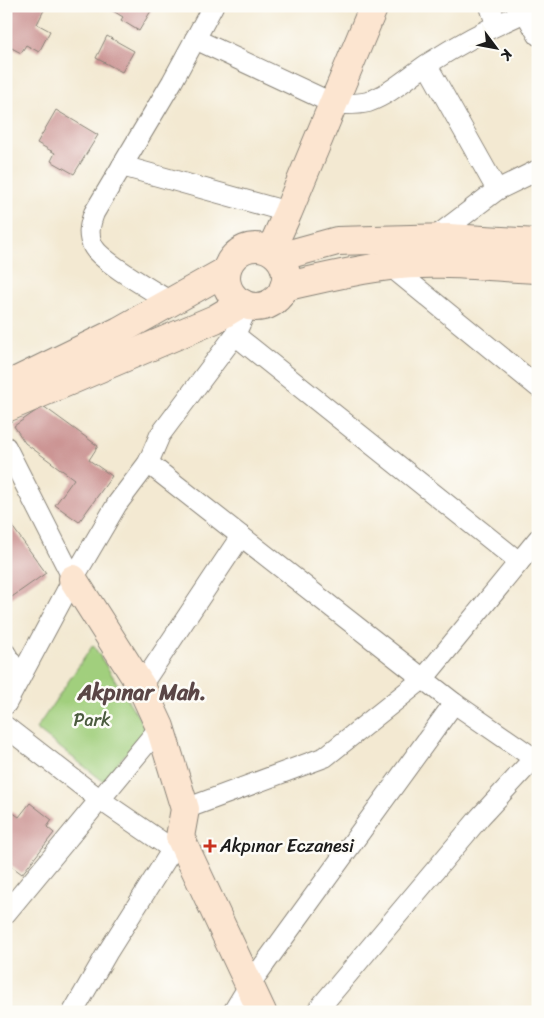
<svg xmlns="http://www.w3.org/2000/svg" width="544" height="1018" font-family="Sriracha,sans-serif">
<rect width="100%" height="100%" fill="#fdfcf7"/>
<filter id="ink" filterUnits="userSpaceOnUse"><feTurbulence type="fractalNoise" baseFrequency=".02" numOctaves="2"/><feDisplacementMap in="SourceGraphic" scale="10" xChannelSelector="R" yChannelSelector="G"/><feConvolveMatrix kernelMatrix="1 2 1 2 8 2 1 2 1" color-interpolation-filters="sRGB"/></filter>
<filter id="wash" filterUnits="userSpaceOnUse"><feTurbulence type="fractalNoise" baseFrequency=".0096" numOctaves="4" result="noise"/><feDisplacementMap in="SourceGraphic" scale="20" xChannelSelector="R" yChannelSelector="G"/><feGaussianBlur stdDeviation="1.12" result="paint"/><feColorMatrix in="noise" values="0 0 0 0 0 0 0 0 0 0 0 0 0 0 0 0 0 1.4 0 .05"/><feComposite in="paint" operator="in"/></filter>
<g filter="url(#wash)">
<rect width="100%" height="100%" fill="#f3e9d2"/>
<polygon fill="#a1cf7d" stroke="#5e764c" points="93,645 146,729 103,781 36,729"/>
<g id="blocks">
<g fill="#cc9594">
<polygon points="6,6 46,6 37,24 50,31 39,52 26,45 21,53 6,45"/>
<polygon points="105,6 146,6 152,9 139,31 121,20 123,17"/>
<polygon points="107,36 134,51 122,72 96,58"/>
<polygon points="56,110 98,135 74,174 51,161 55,153 37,143"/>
<polygon points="43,406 98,446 89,460 112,476 79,522 55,505 74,479 25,443 14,426"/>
<polygon points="6,518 46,573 9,599 6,596"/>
<polygon points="30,803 52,820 47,827 54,833 22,874 6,862 6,808 19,817"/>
</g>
</g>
</g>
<g filter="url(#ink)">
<use href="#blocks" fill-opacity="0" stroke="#888277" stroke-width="1"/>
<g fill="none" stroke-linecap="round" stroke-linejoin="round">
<g stroke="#888277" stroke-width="22">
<g id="street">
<polyline points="490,6 496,24"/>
<polyline points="525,12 538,35"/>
<path d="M 195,39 L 334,104 C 346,104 357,105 368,102 C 390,94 407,78 426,65 C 462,42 498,23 538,7"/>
<polyline points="427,65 497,190"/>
<polyline points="122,166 288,212"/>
<polyline points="434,238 497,190 538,170"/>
<polyline points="390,266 538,387"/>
<path d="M 171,302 C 155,292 100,261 93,246 C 87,235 90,224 94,213 L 172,82 L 213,6"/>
<polyline points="235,335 519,562"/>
<polyline points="6,447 73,579"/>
<polyline points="148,463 454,703 538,761"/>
<polyline points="6,654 20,678"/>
<polyline points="141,686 241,536"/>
<polyline points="6,704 73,579 117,504 148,463 160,435 235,335 248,306"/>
<polyline points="6,727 99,799 172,849"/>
<polyline points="185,809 325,757 424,678 538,539"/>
<polyline points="6,913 160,727"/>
<polyline points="73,1012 107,953 179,839"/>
<polyline points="233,1012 250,984 454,703"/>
<polyline points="316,1012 480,817 538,754"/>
</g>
</g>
<g stroke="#888277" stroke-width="30">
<g id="secondary">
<circle cx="256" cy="277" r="30"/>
<polyline points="271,250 288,212 374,6"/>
<polyline points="279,257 337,241 448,238 538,243"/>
<path d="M 284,287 C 319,279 354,270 389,266 C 438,260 489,267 538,269"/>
<polyline points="6,386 119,331 226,271"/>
<polyline points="6,408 215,319 242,303"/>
<polyline points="73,579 141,686 160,727 185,809 180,837 262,1012"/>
</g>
</g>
<use href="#street" stroke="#fff" stroke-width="20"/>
<use href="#secondary" stroke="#fce5d0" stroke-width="28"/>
</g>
</g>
<path fill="#c8321e" stroke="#fdfcf7" stroke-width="2" d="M207.5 838.5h5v5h5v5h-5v5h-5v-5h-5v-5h5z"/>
<g text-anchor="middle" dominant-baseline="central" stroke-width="5" stroke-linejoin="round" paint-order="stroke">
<g font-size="18" fill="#4b5b3e" stroke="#fdfcf7">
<text x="92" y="720">Park</text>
</g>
<g font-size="18" fill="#1c1c1c" stroke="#fdfcf7" text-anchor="start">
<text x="220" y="846">Akpınar Eczanesi</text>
</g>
<g font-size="22" font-weight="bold" fill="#5a4646" stroke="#fdfcf7">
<text x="142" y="692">Akpınar Mah.</text>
</g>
</g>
<rect width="544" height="1018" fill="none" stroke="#fdfcf7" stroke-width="25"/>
<g transform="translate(496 48) rotate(122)" stroke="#fdfcf7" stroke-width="4" paint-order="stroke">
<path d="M0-4L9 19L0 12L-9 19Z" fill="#1c1c1c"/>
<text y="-8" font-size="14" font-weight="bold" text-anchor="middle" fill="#1c1c1c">K</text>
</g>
</svg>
